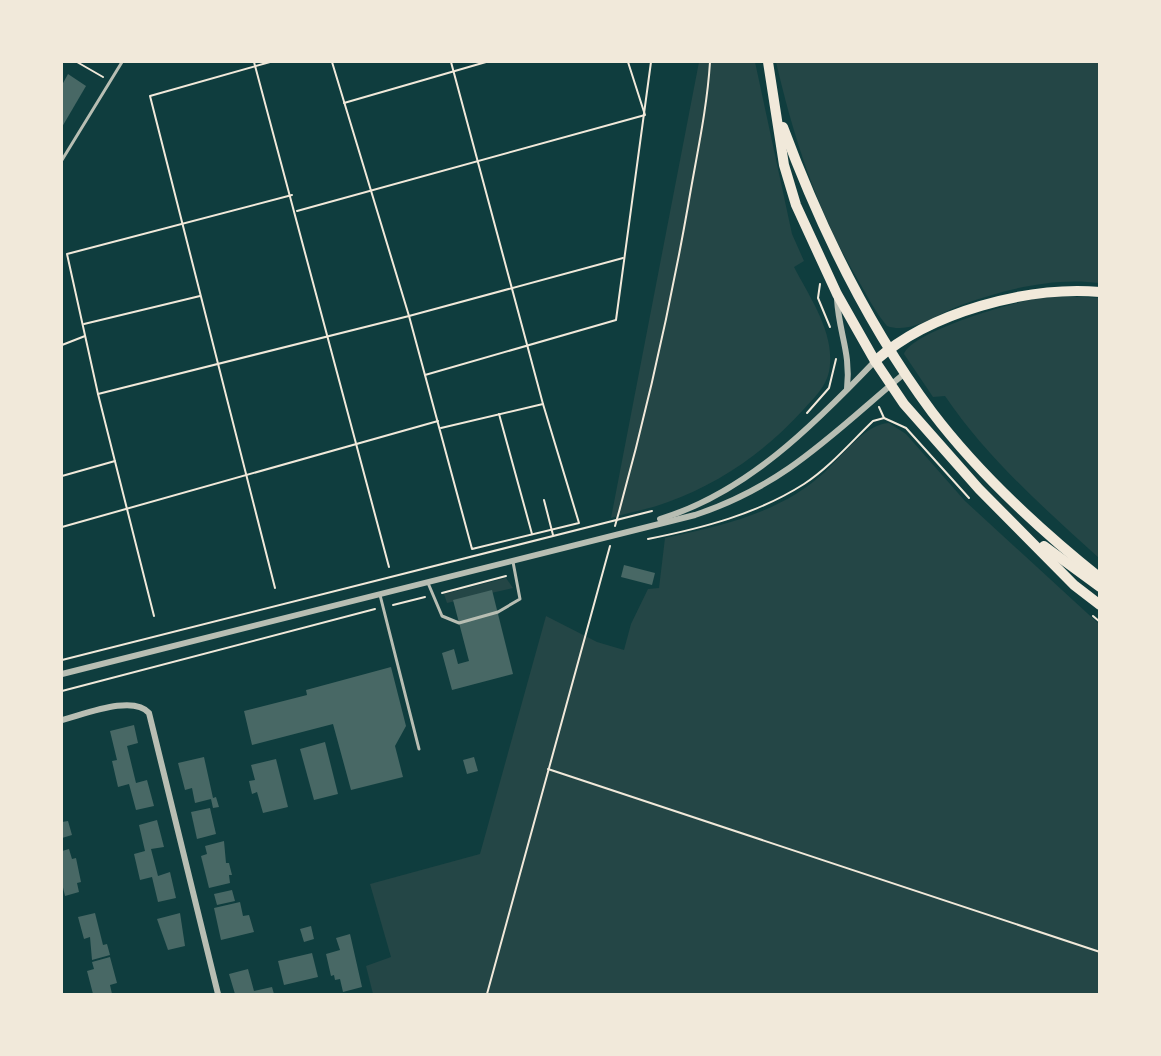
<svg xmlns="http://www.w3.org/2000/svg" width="1161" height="1056" font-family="'DM Sans',sans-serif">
<rect width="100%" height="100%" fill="#0f3d3e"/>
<g fill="#244646">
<path d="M 699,62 L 755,62 L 792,234 L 804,261 L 794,267 C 809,296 833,330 830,364 C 829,384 816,396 803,410 C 766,451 720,483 668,502 C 650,509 630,512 611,518 Z"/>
<path d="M 776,62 L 1099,62 L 1099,283 C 1055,277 1006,289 964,304 C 940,312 912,335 887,326 C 875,312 867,295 858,280 C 817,211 794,139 776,62 Z"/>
<path d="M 1085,297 L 1099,298 L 1099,558 C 1044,508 987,458 945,396 L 933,397 L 904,354 C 912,331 1014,302 1039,298 C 1054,296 1070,297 1085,297 Z"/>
<path d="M 889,423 L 906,434 L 965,501 L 1099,624 L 1099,994 L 373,994 L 366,966 L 391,957 L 370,884 L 480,854 L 546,616 L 597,642 L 624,650 L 631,624 L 648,589 L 659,588 L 665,538 C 724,525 780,513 825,472 C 842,456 865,424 889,423 Z"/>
<polygon points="506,578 513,588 447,603 444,594"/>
</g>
<g fill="#486865">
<polygon points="68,74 86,86 62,127 62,85"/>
<polygon points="624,565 655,573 652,585 621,577"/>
<polygon points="492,590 513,674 452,690 442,653 454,649 458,664 469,661 453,600"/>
<polygon points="391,667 406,726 395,746 403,777 351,790 333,724 252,745 244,711 307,695 306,690"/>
<polygon points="134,725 138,743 127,746 136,783 147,780 154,806 136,810 129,784 118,787 112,761 117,760 110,731"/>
<polygon points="325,742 338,794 314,800 300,749"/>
<polygon points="204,757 213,798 216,797 219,807 213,808 211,799 195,803 192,788 185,790 178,763"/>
<polygon points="474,757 478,771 467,774 463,760"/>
<polygon points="276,759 288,807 263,813 257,792 252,794 249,781 255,780 251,765"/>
<polygon points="210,808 216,834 197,839 191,812"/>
<polygon points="157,820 164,847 151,849 158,876 170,872 176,898 158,902 152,877 140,880 134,854 145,851 139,825"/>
<polygon points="68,821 72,835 62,838 62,822"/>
<polygon points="224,841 226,863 229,863 232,875 229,875 230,883 209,888 201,856 207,854 205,846"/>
<polygon points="69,849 72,859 76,858 81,882 77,883 79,892 65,896 62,883 62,851"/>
<polygon points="232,890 235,901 217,905 214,894"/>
<polygon points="240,902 243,916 249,915 254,932 221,940 214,908"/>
<polygon points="95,913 103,945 107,944 110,955 92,960 90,937 84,939 78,917"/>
<polygon points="180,913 185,946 168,950 157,919"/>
<polygon points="311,926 314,939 304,942 300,929"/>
<polygon points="350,934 362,987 343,992 340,979 335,980 334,975 331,976 326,954 340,950 336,938"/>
<polygon points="312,953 318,977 284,985 278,961"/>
<polygon points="110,957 117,983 110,985 112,994 93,994 87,971 94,969 92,962"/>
<polygon points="248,969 254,991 272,987 274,994 235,994 229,974"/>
</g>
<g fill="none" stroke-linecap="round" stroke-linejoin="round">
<g stroke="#f1e9da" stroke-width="2">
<polyline points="77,62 103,77"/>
<polyline points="254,62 389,567"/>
<polyline points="270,62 150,96 275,588"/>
<polyline points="332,62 409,316 472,549 579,523 543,404"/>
<polyline points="344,103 486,62"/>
<polyline points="297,211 645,115 628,62"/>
<polyline points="820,284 818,298 830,327"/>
<polyline points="84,324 200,296"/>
<polyline points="62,345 85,336"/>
<polyline points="425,375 616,320 651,62"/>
<polyline points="98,394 409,316 623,258"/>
<polyline points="879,407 884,418"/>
<polyline points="807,413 829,388 836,359"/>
<polyline points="499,414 532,534"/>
<polyline points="441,428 543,404 451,62"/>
<polyline points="62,476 115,461"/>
<polyline points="544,500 553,535"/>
<path d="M 615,526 C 645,420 669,313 688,206 C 696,158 707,110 710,62"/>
<polyline points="62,527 438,421"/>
<path d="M 648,539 C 703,528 757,514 804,484 C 830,467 851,442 873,421 L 884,418 L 906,428 L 969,498"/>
<polyline points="442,593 506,576"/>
<polyline points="393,605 425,597"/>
<polyline points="154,616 98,394 67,254 292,195"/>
<polyline points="1093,616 1100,622"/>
<polyline points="62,660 652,511"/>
<polyline points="62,691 375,609"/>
<polyline points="548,769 1100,952"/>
<polyline points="487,994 610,546"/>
</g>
<g stroke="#b8beb3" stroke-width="3">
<polyline points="62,160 122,62"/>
<polyline points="428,583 442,616 459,623 498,612 520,599 513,562"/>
<polyline points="380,595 419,749"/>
</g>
<g stroke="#b8beb3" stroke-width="6">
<path d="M 837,299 C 839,334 851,352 847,389"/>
<path d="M 660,519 C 746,493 814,425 875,361"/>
<path d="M 62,674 L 695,515 C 786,485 834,432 905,373"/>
<path d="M 62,720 C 83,715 133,694 149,713 L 218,994"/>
</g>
<g stroke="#f1e9da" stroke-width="10">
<polyline points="768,62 784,165 796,205 837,294 875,361 904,404 979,489 1074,585 1100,605"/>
<path d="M 783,127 C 820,227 868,326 932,412 C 979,474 1039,529 1100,578"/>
<path d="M 875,361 C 930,312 1027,286 1100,292"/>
<polyline points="1044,546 1100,587"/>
</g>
</g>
<rect width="1161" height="1056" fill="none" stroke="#f1e9da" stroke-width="126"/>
</svg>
